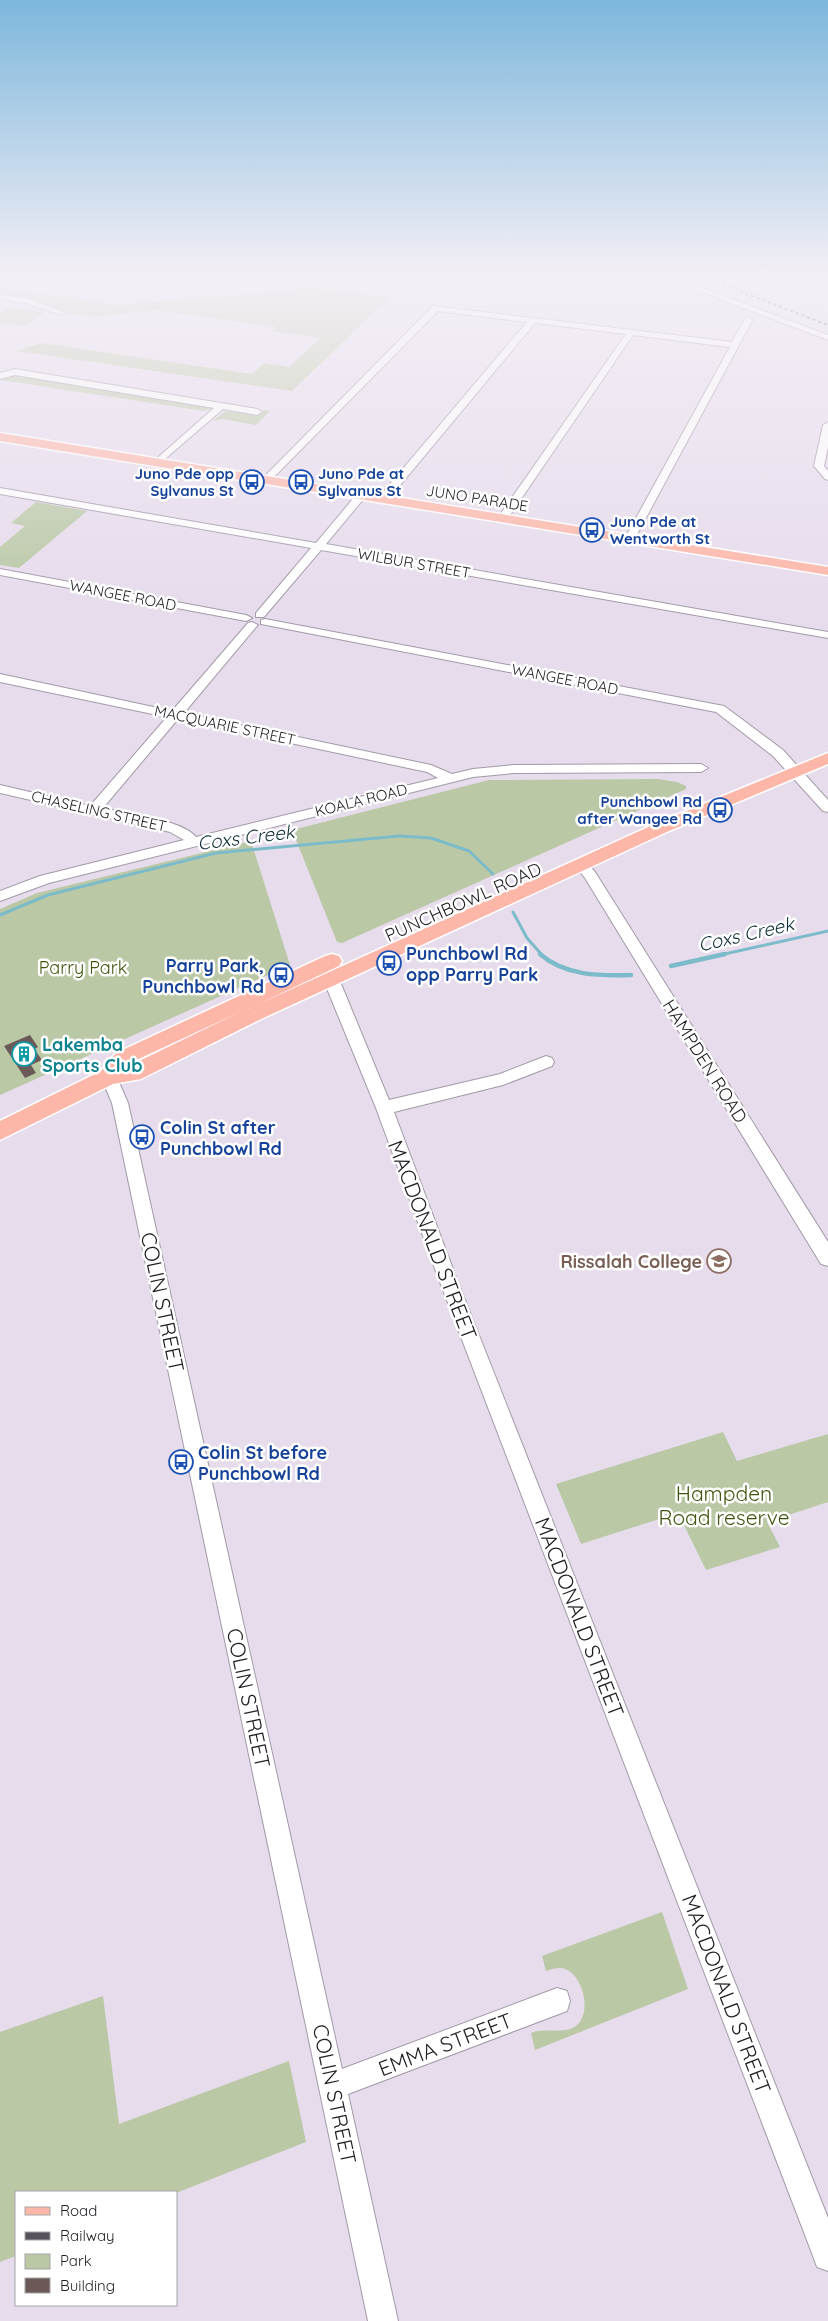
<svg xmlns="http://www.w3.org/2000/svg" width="828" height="2321" font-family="Quicksand,sans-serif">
<rect width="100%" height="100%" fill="#e7dcec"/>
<g fill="#bac8a6">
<polygon points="305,287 390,297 292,391 17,351 41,343 252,374 264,363 289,367 320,338 272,331 276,327 156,310 91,317 69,313 31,299 0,294 0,288 116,305 296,291 295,288"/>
<polygon points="9,308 44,312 24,326 0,323 0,314"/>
<polygon points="13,374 210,407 212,409 204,411 1,380"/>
<polygon points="264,410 270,411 256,425 222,419 213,421 225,411 259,415"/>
<polygon points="36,502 87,511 19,568 0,565 0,547 25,526 11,523"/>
<polygon points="658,779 677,782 686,786 686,789 342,943 337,942 292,830 489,780"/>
<polygon points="251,841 290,965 0,1095 0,909 37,893"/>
<polygon points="723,1432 737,1461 828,1434 828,1502 767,1522 780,1547 706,1570 678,1513 581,1544 556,1484"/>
<path d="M 662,1912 L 688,1989 L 535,2050 L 531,2033 C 544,2027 564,2035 576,2026 C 593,2013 583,1971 561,1968 C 556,1968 551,1969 546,1971 L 542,1956 Z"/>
<polygon points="103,1996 119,2124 289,2061 306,2142 176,2193 16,2192 16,2256 0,2262 0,2032"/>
</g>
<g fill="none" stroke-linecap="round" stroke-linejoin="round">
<g stroke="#7cbbc9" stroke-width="3">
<polyline points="513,912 527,938 542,955"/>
<polyline points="0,915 48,895 216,853 399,836 431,838 469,851 493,874"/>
<polyline points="720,955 828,931"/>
</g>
<g stroke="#7cbbc9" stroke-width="4.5">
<path d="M 540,954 C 565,976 600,976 631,975"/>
<polyline points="671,966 725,954"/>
</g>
</g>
<polygon fill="#6b5957" points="30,1035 38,1047 34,1049 42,1060 31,1065 36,1073 25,1078 4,1046"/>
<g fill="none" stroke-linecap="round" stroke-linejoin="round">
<g stroke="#a399a8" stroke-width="2">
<g id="minor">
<polygon points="654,274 665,274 828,335 828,340"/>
<polygon points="0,295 29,299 66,313 62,315 25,303 0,299"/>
<polygon points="433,306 732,342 746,317 753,319 633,542 625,542 624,540 730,347 633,335 506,521 502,522 497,519 626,334 535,323 387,501 379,501 379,497 527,322 438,311 269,482 263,482 263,478"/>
<polygon points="15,369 257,409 262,412 257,415 223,409 158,465 155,464 155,460 214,408 15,375 0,379 0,373"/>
<polygon points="828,422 828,447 824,466 828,471 828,480 825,479 814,466 823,425"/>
<polygon points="0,488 316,543 357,494 361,493 366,496 326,544 828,632 828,638 321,550 264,617 256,617 256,613 311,548 0,494"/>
<polygon points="0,569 246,615 252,618 246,621 0,575"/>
<polygon points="265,619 724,706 783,750 828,800 828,812 823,811 773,756 716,712 261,624 261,620"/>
<path d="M 252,622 L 258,625 L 256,627 L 184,713 L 431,765 L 452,774 L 473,769 L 514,765 L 701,764 L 708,768 L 701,772 L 514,773 L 473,777 L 49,883 L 0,901 L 0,891 L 40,876 L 184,840 L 170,832 L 0,793 L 0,785 L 90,806 L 167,717 L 0,682 L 0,674 L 172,711 L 248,623 ZM 178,719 L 427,772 L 438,778 L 196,837 C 181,819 126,814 103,808 Z"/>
<polygon points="581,859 586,861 595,872 828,1242 828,1266 821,1264 585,878 574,864"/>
<polygon points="331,974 336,975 339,979 389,1100 500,1074 546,1056 552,1058 554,1062 552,1066 503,1085 394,1112 456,1277 828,2218 828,2271 817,2267 813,2256 438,1277 376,1108 323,979 326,975"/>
<polygon points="109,1071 115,1073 128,1103 342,2069 557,1988 567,1991 570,2001 567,2011 348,2094 398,2321 368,2321 112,1103 101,1077 103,1073"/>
</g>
</g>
<g stroke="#fff" stroke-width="3">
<g id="major">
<polygon points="0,433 828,567 828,575 0,441"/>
<path d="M 828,753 L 828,764 L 669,831 L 259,1020 L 141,1079 L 113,1084 L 0,1140 L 0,1121 L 101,1071 L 116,1053 L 325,956 L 332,954 L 339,956 L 342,961 L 339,966 L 248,1009 L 657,823 ZM 242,1011 L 129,1066 L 130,1063 Z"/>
</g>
</g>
<use href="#minor" fill="#fff" fill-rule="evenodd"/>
<use href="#major" fill="#fdb7a9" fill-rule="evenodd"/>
<polyline stroke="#56515a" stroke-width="2" stroke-dasharray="3 3" stroke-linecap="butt" points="695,274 828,325"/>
</g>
<linearGradient id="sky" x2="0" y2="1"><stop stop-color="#7db7dc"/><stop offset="0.46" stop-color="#f4eff6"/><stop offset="1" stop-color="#f4eff6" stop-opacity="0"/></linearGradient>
<rect width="828" height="599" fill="url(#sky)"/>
<defs>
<g id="bus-ring" transform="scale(1.25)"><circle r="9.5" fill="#fff" stroke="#1a4fb4" stroke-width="1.5"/><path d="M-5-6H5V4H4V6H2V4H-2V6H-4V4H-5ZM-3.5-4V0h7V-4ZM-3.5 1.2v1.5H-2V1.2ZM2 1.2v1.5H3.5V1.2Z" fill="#1a4fb4"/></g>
<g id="building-ring" transform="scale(1.25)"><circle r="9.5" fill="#fff" stroke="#0f9aa8" stroke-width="1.5"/><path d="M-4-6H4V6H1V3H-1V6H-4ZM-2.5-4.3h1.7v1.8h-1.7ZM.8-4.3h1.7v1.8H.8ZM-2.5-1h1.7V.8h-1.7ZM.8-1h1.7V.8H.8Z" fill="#0f9aa8"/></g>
<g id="university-ring" transform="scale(1.25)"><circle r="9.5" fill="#fff" stroke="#8d6e63" stroke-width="1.5"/><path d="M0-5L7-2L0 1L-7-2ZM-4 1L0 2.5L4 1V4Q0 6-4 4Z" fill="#8d6e63"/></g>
</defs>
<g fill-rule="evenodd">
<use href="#bus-ring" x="252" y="482"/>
<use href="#bus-ring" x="301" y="482"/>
<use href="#bus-ring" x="592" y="530"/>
<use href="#bus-ring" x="720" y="810"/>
<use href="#bus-ring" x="389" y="963"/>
<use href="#bus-ring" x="281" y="975"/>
<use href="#building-ring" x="24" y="1054"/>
<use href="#bus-ring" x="142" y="1137"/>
<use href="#university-ring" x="719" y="1261"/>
<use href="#bus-ring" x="181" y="1462"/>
</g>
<g text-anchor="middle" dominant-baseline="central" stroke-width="5" stroke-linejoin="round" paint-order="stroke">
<g font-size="15" font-weight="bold" fill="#164399" stroke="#fff" text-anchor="end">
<text x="234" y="473">Juno Pde opp<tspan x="234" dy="17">Sylvanus St</tspan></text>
<text x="318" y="473" text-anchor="start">Juno Pde at<tspan x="318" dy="17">Sylvanus St</tspan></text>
<text x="610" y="521" text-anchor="start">Juno Pde at<tspan x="610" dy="17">Wentworth St</tspan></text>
<text x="702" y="801">Punchbowl Rd<tspan x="702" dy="17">after Wangee Rd</tspan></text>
</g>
<g font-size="15" fill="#201d23" stroke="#fff">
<text transform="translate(477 498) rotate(9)">JUNO PARADE</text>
<text transform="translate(414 563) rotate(10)">WILBUR STREET</text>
<text transform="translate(123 595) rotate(11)">WANGEE ROAD</text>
<text transform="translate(565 679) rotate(11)">WANGEE ROAD</text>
<text transform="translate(225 725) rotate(12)">MACQUARIE STREET</text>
<text transform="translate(361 800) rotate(-14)">KOALA ROAD</text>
<text transform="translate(99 811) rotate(13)">CHASELING STREET</text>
</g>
<g font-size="18" fill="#201d23" stroke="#fff">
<text transform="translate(463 902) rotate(-24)">PUNCHBOWL ROAD</text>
<text transform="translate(705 1061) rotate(58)">HAMPDEN ROAD</text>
</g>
<g font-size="18" font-weight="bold" fill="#164399" stroke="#fff" text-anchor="start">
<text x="406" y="953">Punchbowl Rd<tspan x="406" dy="21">opp Parry Park</tspan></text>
<text x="264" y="965" text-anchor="end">Parry Park,<tspan x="264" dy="21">Punchbowl Rd</tspan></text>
<text x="160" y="1127">Colin St after<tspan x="160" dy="21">Punchbowl Rd</tspan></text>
<text x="198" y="1452">Colin St before<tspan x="198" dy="21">Punchbowl Rd</tspan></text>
</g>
<g font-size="18" fill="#415711" stroke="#fff">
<text x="83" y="967">Parry Park</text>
</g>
<g font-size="18" font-weight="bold" fill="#0d838f" stroke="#fff" text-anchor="start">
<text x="42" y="1044">Lakemba<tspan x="42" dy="21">Sports Club</tspan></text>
</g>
<g font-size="18" font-weight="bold" fill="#785e54" stroke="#fff" text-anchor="end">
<text x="702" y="1261">Rissalah College</text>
</g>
<g font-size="19" font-style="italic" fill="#113138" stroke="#fff">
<text transform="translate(246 837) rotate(-7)">Coxs Creek</text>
<text transform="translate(746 934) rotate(-13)">Coxs Creek</text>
</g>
<g font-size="21" fill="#201d23" stroke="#fff">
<text transform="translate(433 1240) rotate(69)">MACDONALD STREET</text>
<text transform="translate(163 1302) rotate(78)">COLIN STREET</text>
<text transform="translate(580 1617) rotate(69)">MACDONALD STREET</text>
<text transform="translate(249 1698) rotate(78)">COLIN STREET</text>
<text transform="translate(727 1994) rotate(69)">MACDONALD STREET</text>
<text transform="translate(445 2044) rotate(-21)">EMMA STREET</text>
<text transform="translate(335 2094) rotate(78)">COLIN STREET</text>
</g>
<g font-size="21" fill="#415711" stroke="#fff">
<text x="724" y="1493">Hampden<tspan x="724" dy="24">Road reserve</tspan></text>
</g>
</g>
<rect x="15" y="2191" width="162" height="115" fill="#ffffff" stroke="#a6a5a7"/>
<rect x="25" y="2207" width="25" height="8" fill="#fdb7a9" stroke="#a6a5a7"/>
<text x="60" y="2216" font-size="15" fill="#201d23">Road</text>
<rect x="25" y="2232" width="25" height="8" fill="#56515a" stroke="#a6a5a7"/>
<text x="60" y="2241" font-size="15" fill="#201d23">Railway</text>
<rect x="25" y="2254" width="25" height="15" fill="#bac8a6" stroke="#a6a5a7"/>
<text x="60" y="2266" font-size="15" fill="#201d23">Park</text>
<rect x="25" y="2278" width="25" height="15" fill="#6b5957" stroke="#a6a5a7"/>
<text x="60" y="2291" font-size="15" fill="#201d23">Building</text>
</svg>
